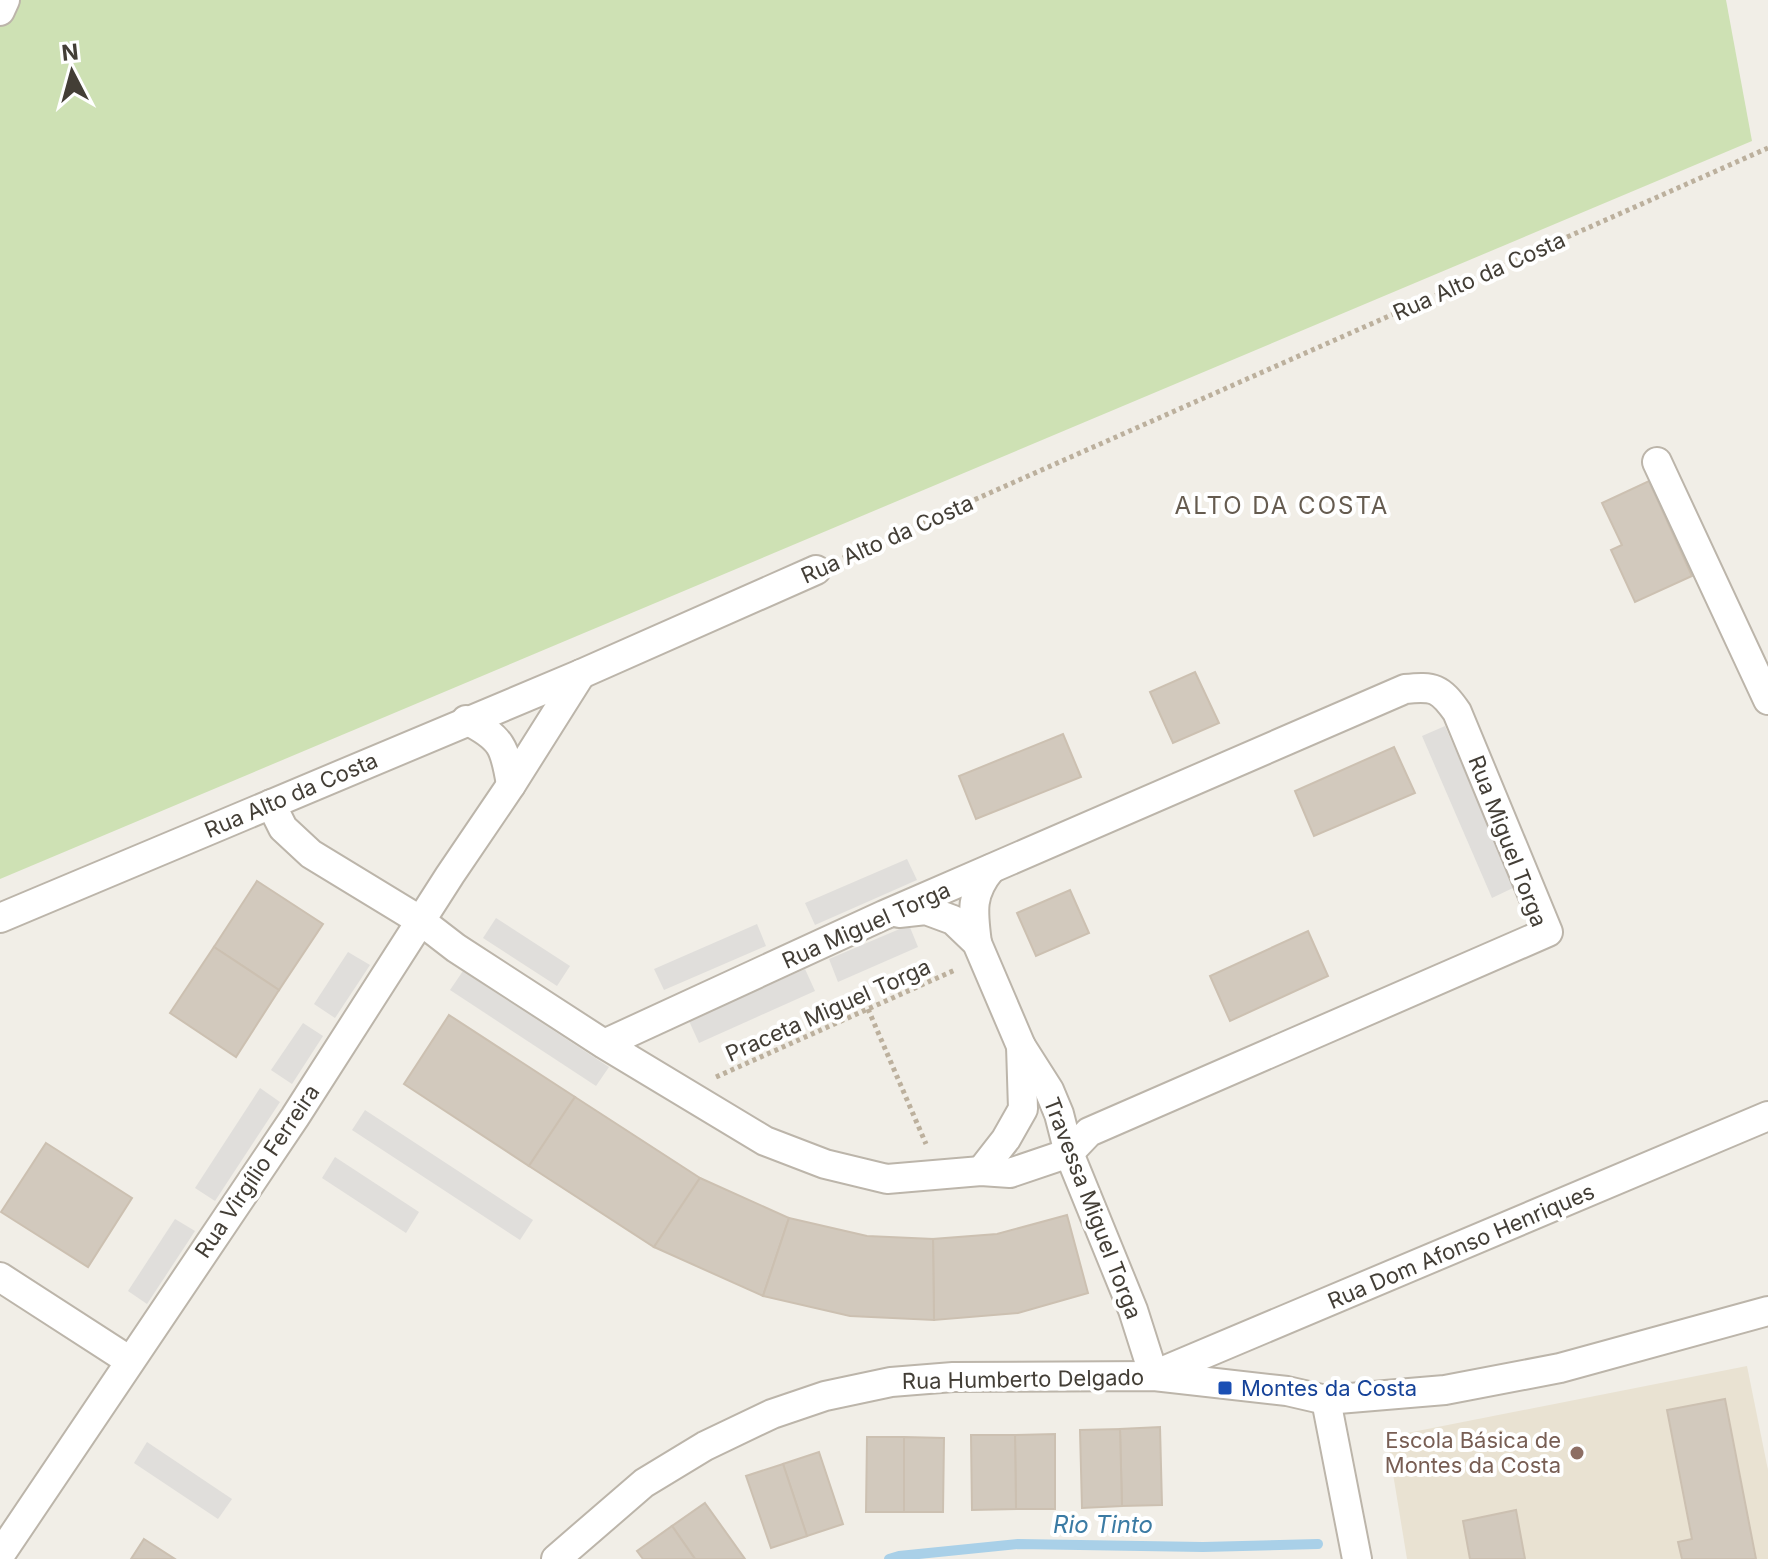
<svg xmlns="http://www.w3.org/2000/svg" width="1768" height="1559" font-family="Inter,sans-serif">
<rect width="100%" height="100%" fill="#f1eee7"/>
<polygon fill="#e9e2d2" points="1747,1366 1768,1470 1768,1559 1407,1559 1387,1437"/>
<polygon fill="#cee1b4" points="0,0 1726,0 1752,141 0,879"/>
<g fill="#e0dedb">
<polygon points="1445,726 1515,887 1492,898 1422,736"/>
<polygon points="907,859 917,880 815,925 805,903"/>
<polygon points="496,918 570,966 557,986 483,938"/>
<polygon points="757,924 766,946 664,990 654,969"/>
<polygon points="909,925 918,947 838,982 829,959"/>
<polygon points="348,952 370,965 335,1018 314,1004"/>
<polygon points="805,969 815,991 699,1043 689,1021"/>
<polygon points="463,971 609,1067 596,1086 450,990"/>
<polygon points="303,1023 323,1036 292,1084 271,1070"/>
<polygon points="260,1088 280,1102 215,1201 195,1188"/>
<polygon points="365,1110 533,1220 520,1240 352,1130"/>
<polygon points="335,1157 419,1212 406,1233 322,1178"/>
<polygon points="175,1219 195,1231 147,1304 128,1291"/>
<polygon points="147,1442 232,1499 218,1519 134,1463"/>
</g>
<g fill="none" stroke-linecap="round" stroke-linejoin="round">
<polyline stroke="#a9d0e8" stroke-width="10" points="889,1559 899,1556 1018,1544 1203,1547 1318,1544"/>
</g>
<g fill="#d2c9bd" stroke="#ccc0b1" stroke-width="2">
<polygon points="1649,481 1692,576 1635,602 1611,550 1622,545 1602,503"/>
<polygon points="1195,672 1219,723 1173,743 1150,692"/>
<polygon points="1063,734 1081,777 976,819 959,776"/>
<polygon points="1394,747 1415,793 1314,836 1295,791"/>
<polygon points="257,881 323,924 279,990 214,947"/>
<polygon points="1070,890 1089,933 1036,956 1017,913"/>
<polygon points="1308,931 1328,976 1230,1021 1210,976"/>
<polygon points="214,947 279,990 236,1057 170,1013"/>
<polygon points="449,1015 575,1097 529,1166 404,1084"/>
<polygon points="575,1097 700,1178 654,1247 529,1166"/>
<polygon points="46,1143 132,1198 88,1267 1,1212"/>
<polygon points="700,1178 789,1218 763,1296 654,1247"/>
<polygon points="1067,1215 1088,1293 1018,1313 934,1320 933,1239 997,1234"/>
<polygon points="789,1218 867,1236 933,1239 934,1320 850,1316 763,1296"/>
<polygon points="1725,1399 1756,1559 1682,1559 1678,1542 1692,1539 1667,1410"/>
<polygon points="1160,1427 1162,1505 1122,1506 1120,1429"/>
<polygon points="1120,1429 1122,1506 1082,1508 1080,1430"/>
<polygon points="1055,1434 1055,1509 1016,1509 1015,1435"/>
<polygon points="971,1435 1015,1435 1016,1509 972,1510"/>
<polygon points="867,1437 904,1437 904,1512 866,1512"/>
<polygon points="904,1437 944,1438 943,1512 904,1512"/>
<polygon points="819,1452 843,1524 807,1536 783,1464"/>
<polygon points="783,1464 807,1536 771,1548 746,1476"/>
<polygon points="705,1503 745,1559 695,1559 672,1526"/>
<polygon points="1516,1510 1525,1559 1470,1559 1463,1521"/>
<polygon points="672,1526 695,1559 643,1559 637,1551"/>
<polygon points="144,1539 175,1559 131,1559"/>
</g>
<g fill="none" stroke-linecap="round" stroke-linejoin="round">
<g stroke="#bcb5aa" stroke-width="32">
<g id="minor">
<polyline points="0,11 5,0"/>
<polyline points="1657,462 1768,700"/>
<path d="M 466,720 C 502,738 505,747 511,785"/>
<path d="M 271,804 L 283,828 L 311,854 L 421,921 L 456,948 L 604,1044 L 765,1141 L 825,1164 L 887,1179 L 981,1171 L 1010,1173 L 1069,1153 L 1089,1132 L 1548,932 L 1457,712 C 1440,688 1434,686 1405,689 L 884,915 L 604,1044"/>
<polyline points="899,913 926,910 953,920 977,943 1021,1046 1023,1109 1006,1139 981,1171"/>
<polyline points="0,918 581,674 816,570"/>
<path d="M 977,943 C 973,912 970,894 991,869"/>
<polyline points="1021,1046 1049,1090 1059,1114 1069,1153 1133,1310 1154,1376"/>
<polyline points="0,1277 130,1361"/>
<polyline points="1154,1375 1768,1116"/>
<polyline points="1326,1400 1357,1559"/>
<polyline points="0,1555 295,1117 450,875 511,785 581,674"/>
<polyline points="556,1559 644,1483 705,1446 772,1414 825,1396 891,1382 953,1377 1154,1376 1287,1391 1326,1400 1445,1390 1560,1368 1768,1311"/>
</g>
</g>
<g stroke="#bcb09d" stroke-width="5" stroke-dasharray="4 4" stroke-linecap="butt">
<polyline points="843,558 1768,148"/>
<polyline points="868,1009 926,1144"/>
<polyline points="716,1077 955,970"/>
</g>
<use href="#minor" stroke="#fff" stroke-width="28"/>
</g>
<rect fill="#1a4fb4" stroke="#fff" stroke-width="3" x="1217" y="1380" width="16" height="16" rx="4"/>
<circle fill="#8d6e63" stroke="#fff" stroke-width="3" cx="1577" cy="1453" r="8"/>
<g text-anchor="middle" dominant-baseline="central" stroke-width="8" stroke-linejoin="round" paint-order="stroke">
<g font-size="22" fill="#433e36" stroke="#fff">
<text transform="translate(1479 276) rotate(-24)">Rua Alto da Costa</text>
<text transform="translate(887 539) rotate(-24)">Rua Alto da Costa</text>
<text transform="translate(291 795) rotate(-23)">Rua Alto da Costa</text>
<text transform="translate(1508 841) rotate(69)">Rua Miguel Torga</text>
<text transform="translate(866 925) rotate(-24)">Rua Miguel Torga</text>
<text transform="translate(828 1010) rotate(-24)">Praceta Miguel Torga</text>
<text transform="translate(257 1171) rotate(-56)">Rua Virgílio Ferreira</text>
<text transform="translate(1093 1208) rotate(69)">Travessa Miguel Torga</text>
<text transform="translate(1461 1246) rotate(-23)">Rua Dom Afonso Henriques</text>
<text transform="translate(1023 1379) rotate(-1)">Rua Humberto Delgado</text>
</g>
<g font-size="22" fill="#164399" stroke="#fff" text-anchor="start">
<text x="1241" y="1388">Montes da Costa</text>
</g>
<g font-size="22" fill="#785e54" stroke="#fff" text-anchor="end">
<text x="1561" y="1440">Escola Básica de<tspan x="1561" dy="25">Montes da Costa</tspan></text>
</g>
<g font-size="24" letter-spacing="2" fill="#655b4f" stroke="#fff">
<text x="1282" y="505">ALTO DA COSTA</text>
</g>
<g font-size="24" font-style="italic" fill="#3b7ba4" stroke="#fff">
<text x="1103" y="1524">Rio Tinto</text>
</g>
</g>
<g transform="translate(72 72) rotate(354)" stroke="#ffffff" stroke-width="6" paint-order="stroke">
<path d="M0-6L14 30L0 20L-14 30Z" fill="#433e36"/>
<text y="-12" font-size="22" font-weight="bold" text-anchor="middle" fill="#433e36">N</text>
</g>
</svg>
